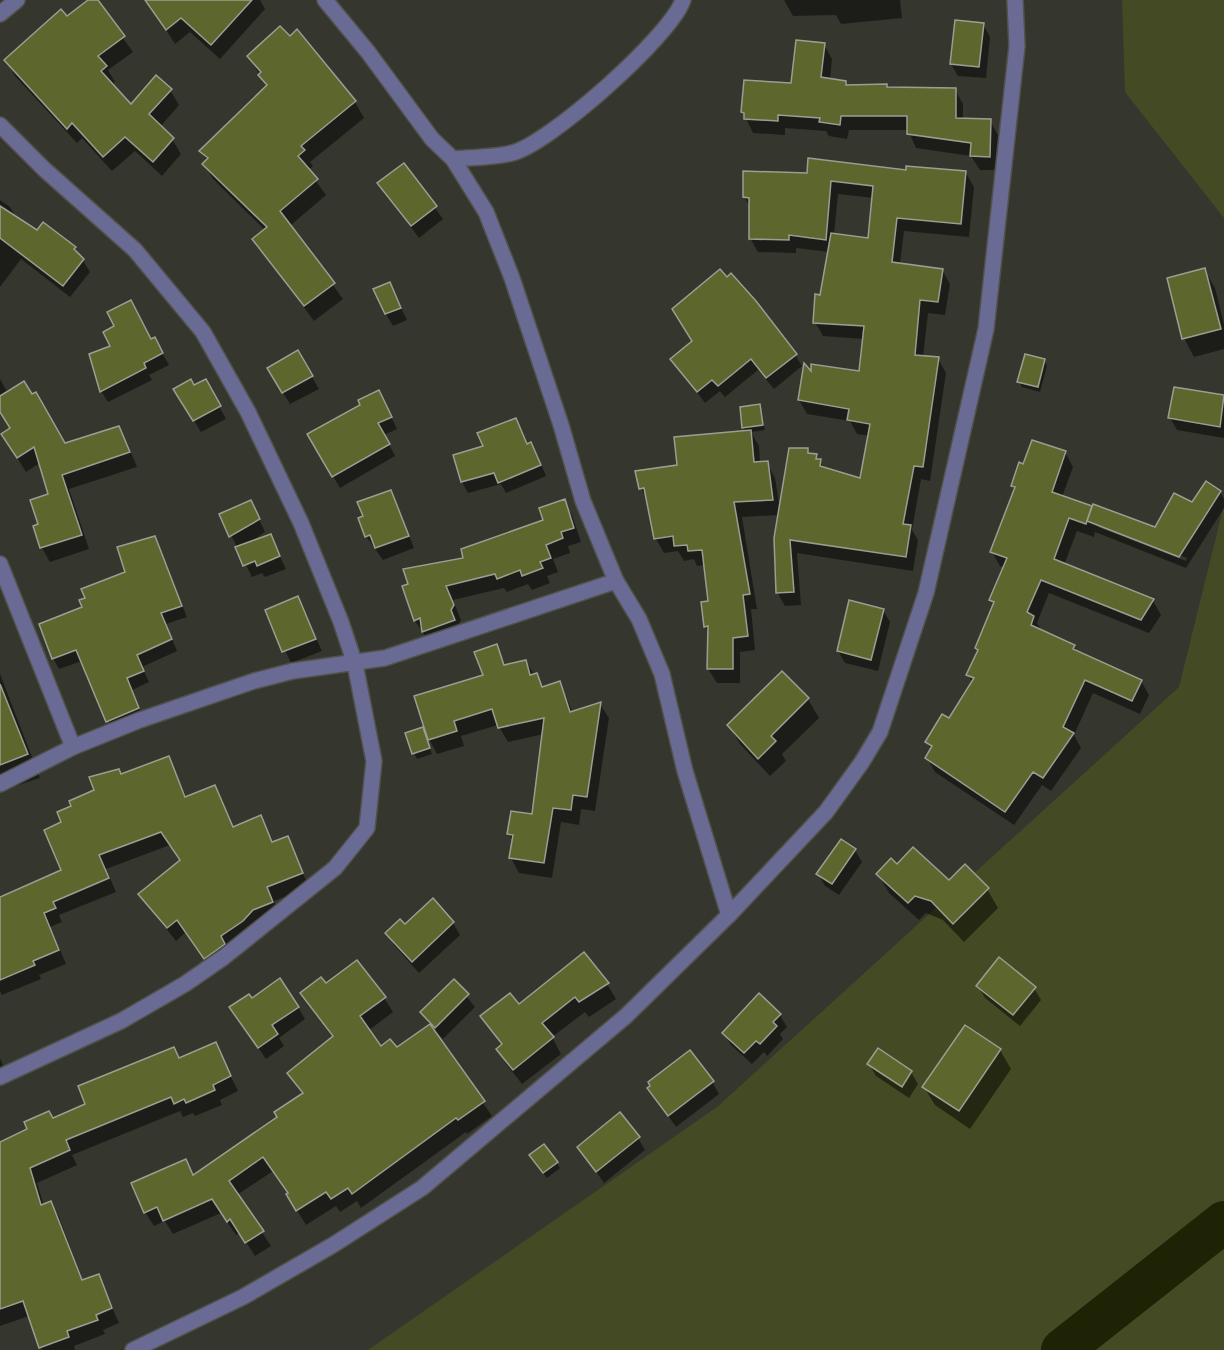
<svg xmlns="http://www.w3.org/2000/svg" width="1224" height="1350" font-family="'Nunito Sans',sans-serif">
<rect width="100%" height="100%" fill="#35372e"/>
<g fill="#444b24">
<polygon points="1122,0 1224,0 1224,218 1125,92"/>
<polygon points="1224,505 1224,1350 368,1350 717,1107 1179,687"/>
</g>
<g fill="#0007" fill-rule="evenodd">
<polygon points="91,0 95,0 133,52 108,70 115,82 112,85 131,106 170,90 179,105 160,127 172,139 181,154 162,176 135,151 112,171 82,138 77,143 15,76 6,60"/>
<polygon points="151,0 260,0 265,9 220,59 190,32 175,44 152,7"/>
<polygon points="784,0 900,0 902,18 841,24 836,15 793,16"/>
<polygon points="983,24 990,37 986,78 958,76 951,64"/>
<polygon points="297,31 355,102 364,118 310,162 313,166 308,170 326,195 290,226 343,299 314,321 254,239 265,230 213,179 204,164 207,161 201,151 267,87 249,57 290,38"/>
<polygon points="824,45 832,59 830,80 845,82 848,87 955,90 963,104 963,120 990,121 998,135 997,170 980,170 971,156 916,148 908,130 849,130 847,139 829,136 826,131 785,128 785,135 753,133 743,112 792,85"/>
<polygon points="404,165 443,219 419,238 379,184"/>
<path d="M 907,172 L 966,173 L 974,187 L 969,237 L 904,231 L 900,264 L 942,270 L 950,284 L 945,315 L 928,313 L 923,357 L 938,359 L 946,373 L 930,481 L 921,479 L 912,530 L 918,540 L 913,571 L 797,553 L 801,605 L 785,606 L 777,592 L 780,515 L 742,517 L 757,609 L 751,609 L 755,650 L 740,652 L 740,683 L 717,683 L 708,669 L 710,634 L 705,626 L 709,603 L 705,565 L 697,566 L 694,559 L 684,561 L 678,551 L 664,553 L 656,539 L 648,502 L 641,488 L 746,432 L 743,427 L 759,406 L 765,430 L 751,432 L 759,446 L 760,463 L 767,463 L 775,478 L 780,509 L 807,449 L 810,455 L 816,455 L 824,468 L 862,479 L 870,436 L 857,434 L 850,421 L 807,414 L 799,400 L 861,373 L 864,339 L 823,336 L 815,322 L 829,252 L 796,248 L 796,253 L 758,252 L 750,238 L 751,208 L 744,197 L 808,174 ZM 838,194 L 874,198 L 869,240 L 834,235 Z"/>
<polygon points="0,200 10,207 17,219 37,232 75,248 90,272 70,297 21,259 0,287"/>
<polygon points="1204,270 1215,288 1224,324 1224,349 1194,357 1184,338"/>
<polygon points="389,284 407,320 393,326 386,314"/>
<polygon points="154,339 169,365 149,375 152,380 108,402 101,391 112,346"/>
<polygon points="297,352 319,389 290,404 276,381"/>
<polygon points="795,355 802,366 774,389 758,370 725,397 720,391 705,403 672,359"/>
<polygon points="1044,360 1047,366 1040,392 1022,387 1019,381"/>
<polygon points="0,379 6,390 23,383 64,445 118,428 127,443 137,467 69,489 89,549 50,562 42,548 35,527 40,525 50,495 40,463 26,472 11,448 11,429 0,412"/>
<polygon points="205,381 226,419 201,432 182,401"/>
<polygon points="1175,389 1224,397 1224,438 1177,430 1170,418"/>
<polygon points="379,392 397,429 384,435 395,456 340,488 309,435 362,405"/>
<polygon points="515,420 528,445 531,444 537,455 546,476 506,493 501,484 468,493 462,482 455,456 485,447"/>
<path d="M 1065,452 L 1073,467 L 1062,497 L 1093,510 L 1156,529 L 1161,516 L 1165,517 L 1220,492 L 1224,499 L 1224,508 L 1186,568 L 1095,532 L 1094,537 L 1077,531 L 1064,565 L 1153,601 L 1161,615 L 1149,633 L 1049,593 L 1037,623 L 1042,631 L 1074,646 L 1078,653 L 1141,681 L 1149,695 L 1140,714 L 1093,693 L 1074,735 L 1081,748 L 1051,791 L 1042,785 L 1014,825 L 935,772 L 927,758 L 932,750 L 927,742 L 950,720 L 973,683 L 968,675 L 979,652 L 976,648 L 994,605 L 991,600 L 1005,568 L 1000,566 L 992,552 L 1015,490 L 1012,486 L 1024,466 ZM 1098,523 L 1187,558 L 1186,561 L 1098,527 Z"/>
<polygon points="391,491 414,548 383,560 366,536"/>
<polygon points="564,501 572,515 581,542 568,546 570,553 553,559 558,572 547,576 550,583 532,590 528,584 507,592 504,588 453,600 461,620 458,625 462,634 432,646 415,621 404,587 545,521"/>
<polygon points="251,502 265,532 248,544 270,536 286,569 265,577 262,573 252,577 221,515"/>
<polygon points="154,538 187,617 166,624 177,651 142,667 149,682 132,690 144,719 114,732 82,661 59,669 53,658 83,608 126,573"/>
<polygon points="298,598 322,651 291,663 267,611"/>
<polygon points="883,610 890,622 878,671 845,663 838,651"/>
<polygon points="496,646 506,666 525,661 544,688 560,683 573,713 600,704 609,718 595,811 581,809 579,825 561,822 552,878 519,873 511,858 513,842 509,834 533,816 544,734 508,742 498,725 461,736 464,746 437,754 428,737 485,676"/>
<polygon points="782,673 808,699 819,718 782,754 786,761 770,776 740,744 729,725"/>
<polygon points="0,674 40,778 6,789 0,779"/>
<polygon points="422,729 432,754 417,759 414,753"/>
<polygon points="168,758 187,798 214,787 234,828 261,817 274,843 287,838 309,887 274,901 279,915 212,972 185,933 176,941 140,895 180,861 170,845 106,869 116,892 59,915 62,922 50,927 66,964 39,975 41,979 2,995 0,991 0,898 63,870 63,823 73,807 96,791 91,778 106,772 107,775 121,776"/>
<polygon points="855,850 862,862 839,895 825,886 818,874"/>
<polygon points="897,866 949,882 987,889 998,908 964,942 943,920 926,913 919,920 889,893 878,874"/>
<polygon points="453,923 460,935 419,973 394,945 387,933 405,926"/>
<polygon points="454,981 475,1007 443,1039 436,1032 435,1034 492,1116 467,1134 466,1132 361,1208 357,1201 340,1212 336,1206 306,1225 273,1171 237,1195 271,1246 255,1256 240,1233 236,1235 221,1213 173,1234 165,1221 154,1226 145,1212 185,1161 194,1176 279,1118 303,1095 289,1074 333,1038 302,993 325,985 384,998 393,1012 368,1031 380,1048 397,1050 430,1025 422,1012"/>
<polygon points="607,984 616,999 589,1017 585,1012 552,1037 561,1054 522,1084 507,1065 498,1049 502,1046 482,1017"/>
<polygon points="978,986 1034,988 1041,1000 1020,1026 985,998"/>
<polygon points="251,1000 298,1007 305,1019 279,1038 284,1046 266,1059 238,1019"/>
<polygon points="780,1015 787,1027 780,1034 783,1039 767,1056 764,1052 752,1064 731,1045 724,1033"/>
<polygon points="215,1044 238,1091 220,1100 222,1105 195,1116 193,1113 183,1117 180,1111 72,1155 77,1165 37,1183 44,1206 51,1203 59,1217 83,1281 98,1276 119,1323 103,1330 105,1334 74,1346 75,1350 42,1350 29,1316 0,1326 0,1153 53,1119"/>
<polygon points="1000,1050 1011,1069 970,1129 935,1105 924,1087"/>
<polygon points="0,1058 4,1068 0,1070"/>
<polygon points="869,1064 911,1072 918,1084 909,1098 876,1076"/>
<polygon points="712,1082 719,1094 676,1127 649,1089"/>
<polygon points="638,1138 645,1150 604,1183 579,1147"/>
<polygon points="534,1161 557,1163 560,1168 547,1178"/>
</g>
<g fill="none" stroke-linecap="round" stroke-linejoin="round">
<polyline stroke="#1e2305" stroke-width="42" points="1062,1350 1224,1222"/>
</g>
<g fill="#5d662d" stroke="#9b9e93" stroke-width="1.5">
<polygon points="88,0 98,0 125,36 98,56 107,66 101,71 131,104 156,75 172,89 149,114 174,138 153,162 125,137 103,157 72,123 67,129 4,60 61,9 67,16"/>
<polygon points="145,0 252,0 211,45 181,18 166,30"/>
<polygon points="955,20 984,23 979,67 950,64"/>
<polygon points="280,26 290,36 297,29 356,101 301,146 305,150 298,156 318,179 280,211 335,283 304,306 252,239 267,227 202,164 208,158 199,151 267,85 258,75 261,72 247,56"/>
<polygon points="796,40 825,43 821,77 846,81 846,85 887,84 887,87 956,88 956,118 991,119 990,157 970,156 971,143 907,134 907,116 841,116 840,125 819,122 820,118 778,115 778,121 744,119 744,113 741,112 744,80 791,83"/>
<polygon points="808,158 906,170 906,166 966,171 961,224 897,218 892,262 943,269 938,302 920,300 915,355 939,357 923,467 914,466 903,524 911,525 906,557 790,540 794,592 776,593 774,538 789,448 808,448 808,453 817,454 816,459 821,459 820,466 860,478 870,424 847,420 849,409 798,400 804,363 811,371 811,364 859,371 864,326 813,323 815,294 820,295 831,233 868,238 873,186 831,181 826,240 789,235 789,240 749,239 749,198 743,197 743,171 807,173"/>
<polygon points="404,163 437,206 411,226 377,183"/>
<polygon points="0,206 37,230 43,222 76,247 74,249 84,259 63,286 0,238"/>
<polygon points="1205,268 1221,329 1182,339 1167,278"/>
<polygon points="720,269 727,277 731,273 756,301 797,354 766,378 751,359 718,386 712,380 697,392 670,359 692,341 672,309"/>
<polygon points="390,282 401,308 385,314 373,289"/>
<polygon points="131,300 151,339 155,337 163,353 144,363 146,368 100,392 89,354 110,346 103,332 114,326 107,312"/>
<polygon points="298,350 313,376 282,393 267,368"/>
<polygon points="1025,354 1045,359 1038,387 1017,382"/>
<polygon points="191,379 194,385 206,379 221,406 193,421 173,389"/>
<polygon points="24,381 32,394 36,392 65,443 119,426 130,452 62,475 82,535 40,548 33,526 38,524 30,500 48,494 34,447 17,458 1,434 10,428 0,412 0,396"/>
<polygon points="1174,387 1224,395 1220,427 1168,418"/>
<polygon points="379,390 392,417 378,423 390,444 332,477 307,434 360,405 358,400"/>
<polygon points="760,404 763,425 742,428 740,407"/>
<polygon points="516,418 527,444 531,442 541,465 498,483 494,473 461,482 453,455 483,446 477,433"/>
<polygon points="751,430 754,462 768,461 773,500 734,502 750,594 743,595 748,636 733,638 733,669 707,669 708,626 704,627 701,602 708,601 702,550 688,551 687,545 674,546 673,536 654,539 644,488 639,489 635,471 677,465 674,437"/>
<polygon points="1032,440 1066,451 1052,492 1092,506 1086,524 1069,518 1054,559 1154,599 1141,620 1041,580 1027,612 1034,616 1031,625 1075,645 1073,649 1142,680 1132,701 1085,680 1063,727 1074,733 1043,778 1033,772 1005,812 925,758 932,746 925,742 942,714 949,718 974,678 966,675 978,650 975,648 994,602 989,600 1007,558 990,552 1015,487 1011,486 1019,462 1023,464"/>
<polygon points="1206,481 1221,491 1179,557 1087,521 1093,504 1155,527 1174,493 1192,502"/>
<polygon points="391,490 409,536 375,548 370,535 365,537 358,518 363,516 357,502"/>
<polygon points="565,499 574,528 561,532 563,538 546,545 551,558 540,562 543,568 522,576 520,570 497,579 495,574 446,586 454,605 451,610 455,620 422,632 420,618 414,621 402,586 408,584 403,569 463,558 461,549 543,520 539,508"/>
<polygon points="251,500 260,519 229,537 219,514"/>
<polygon points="271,534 280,556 257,566 255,561 243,566 235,547"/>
<polygon points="155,536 182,606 161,613 172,639 137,655 144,671 127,678 139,708 106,722 76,650 52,659 39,624 82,607 79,600 85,598 81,589 125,572 117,547"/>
<polygon points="298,596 316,639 282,652 265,610"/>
<polygon points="849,600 884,609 871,660 837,651"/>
<polygon points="497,644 504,665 526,660 530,675 537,673 542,687 560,681 570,712 601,702 587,797 573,795 571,810 553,808 544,863 509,858 513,835 507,834 511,811 532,814 544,718 498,728 492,709 454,721 457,731 428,740 414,696 483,675 474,652"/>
<polygon points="782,671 809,698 771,736 776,741 758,759 727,725"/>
<polygon points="0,684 28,754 0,765"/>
<polygon points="423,727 430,748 412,754 405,733"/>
<polygon points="169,756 185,797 215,785 233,827 261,815 272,842 288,836 303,873 267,887 273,902 253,910 243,921 221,936 225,944 204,959 177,920 167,928 138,894 180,860 161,832 99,855 109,878 53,902 56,908 44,913 59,950 33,961 35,965 0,980 0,897 61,870 44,830 61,822 57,812 71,806 69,801 94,790 89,777 119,769 121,774"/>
<polygon points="841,839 856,849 832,884 816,874"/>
<polygon points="913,847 949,880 965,864 989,888 953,924 931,901 915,896 908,903 876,874 891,858 897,864"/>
<polygon points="433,898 454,922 412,962 385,933 400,919 405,924"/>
<polygon points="584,952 609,983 579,1002 575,997 542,1023 554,1037 513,1070 496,1049 502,1044 480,1016 510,993 519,1004"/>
<polygon points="999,957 1036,987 1013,1015 976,986"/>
<polygon points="357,960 386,997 360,1016 381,1046 390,1039 397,1047 430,1024 485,1101 458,1120 456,1118 352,1194 348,1188 331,1199 326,1192 296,1211 286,1194 288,1193 263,1157 229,1181 264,1231 245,1243 230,1219 227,1222 212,1199 163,1221 157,1207 144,1213 131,1183 186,1159 193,1175 277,1117 274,1112 303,1093 287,1073 333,1036 300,993 321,977 326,983"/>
<polygon points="280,978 299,1007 272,1025 278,1034 258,1048 229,1007 249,994 252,998"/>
<polygon points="454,979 469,994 435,1028 420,1012"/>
<polygon points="759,993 781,1014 773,1022 777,1026 760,1044 756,1041 744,1053 722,1033"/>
<polygon points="965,1025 1001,1049 959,1111 922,1087"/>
<polygon points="216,1042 231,1076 213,1085 215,1090 186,1103 184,1099 174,1104 171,1097 66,1140 70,1150 30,1168 41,1205 51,1201 82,1280 99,1274 112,1308 96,1315 98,1320 67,1331 69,1337 39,1348 23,1301 0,1309 0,1142 27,1129 24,1122 49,1111 53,1118 85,1104 78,1086 174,1047 179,1058"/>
<polygon points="878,1048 912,1071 902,1087 867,1064"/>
<polygon points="690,1050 714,1081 668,1116 647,1088 650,1086 648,1082"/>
<polygon points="620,1112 640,1137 596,1172 577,1147"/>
<polygon points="544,1144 558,1162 543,1173 529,1155"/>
</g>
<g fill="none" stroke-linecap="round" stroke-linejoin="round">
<g stroke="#51524a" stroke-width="18">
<g id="minor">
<polyline points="325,0 368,52 432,139 453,159 486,212 512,278 561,425 583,501 616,581 639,619 662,674 685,771 729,915"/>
<polyline points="0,14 17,0"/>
<polyline points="0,125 44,169 135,250 203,332 248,412 301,523 341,622 355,664 374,761 367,828 335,868 224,957 185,984 121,1021 0,1077"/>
<path d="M 453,159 C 471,157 493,158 512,153 C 549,144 671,36 683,0"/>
<polyline points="0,564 73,747"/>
<polyline points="0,784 73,747 140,720 254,681 293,671 385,658 616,581"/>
<polyline points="133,1350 243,1297 333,1245 422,1188 626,1016 729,915 826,812 862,762 880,732 926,593 986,329 1017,46 1015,0"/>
</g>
</g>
<use href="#minor" stroke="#6a6b94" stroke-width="15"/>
</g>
</svg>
